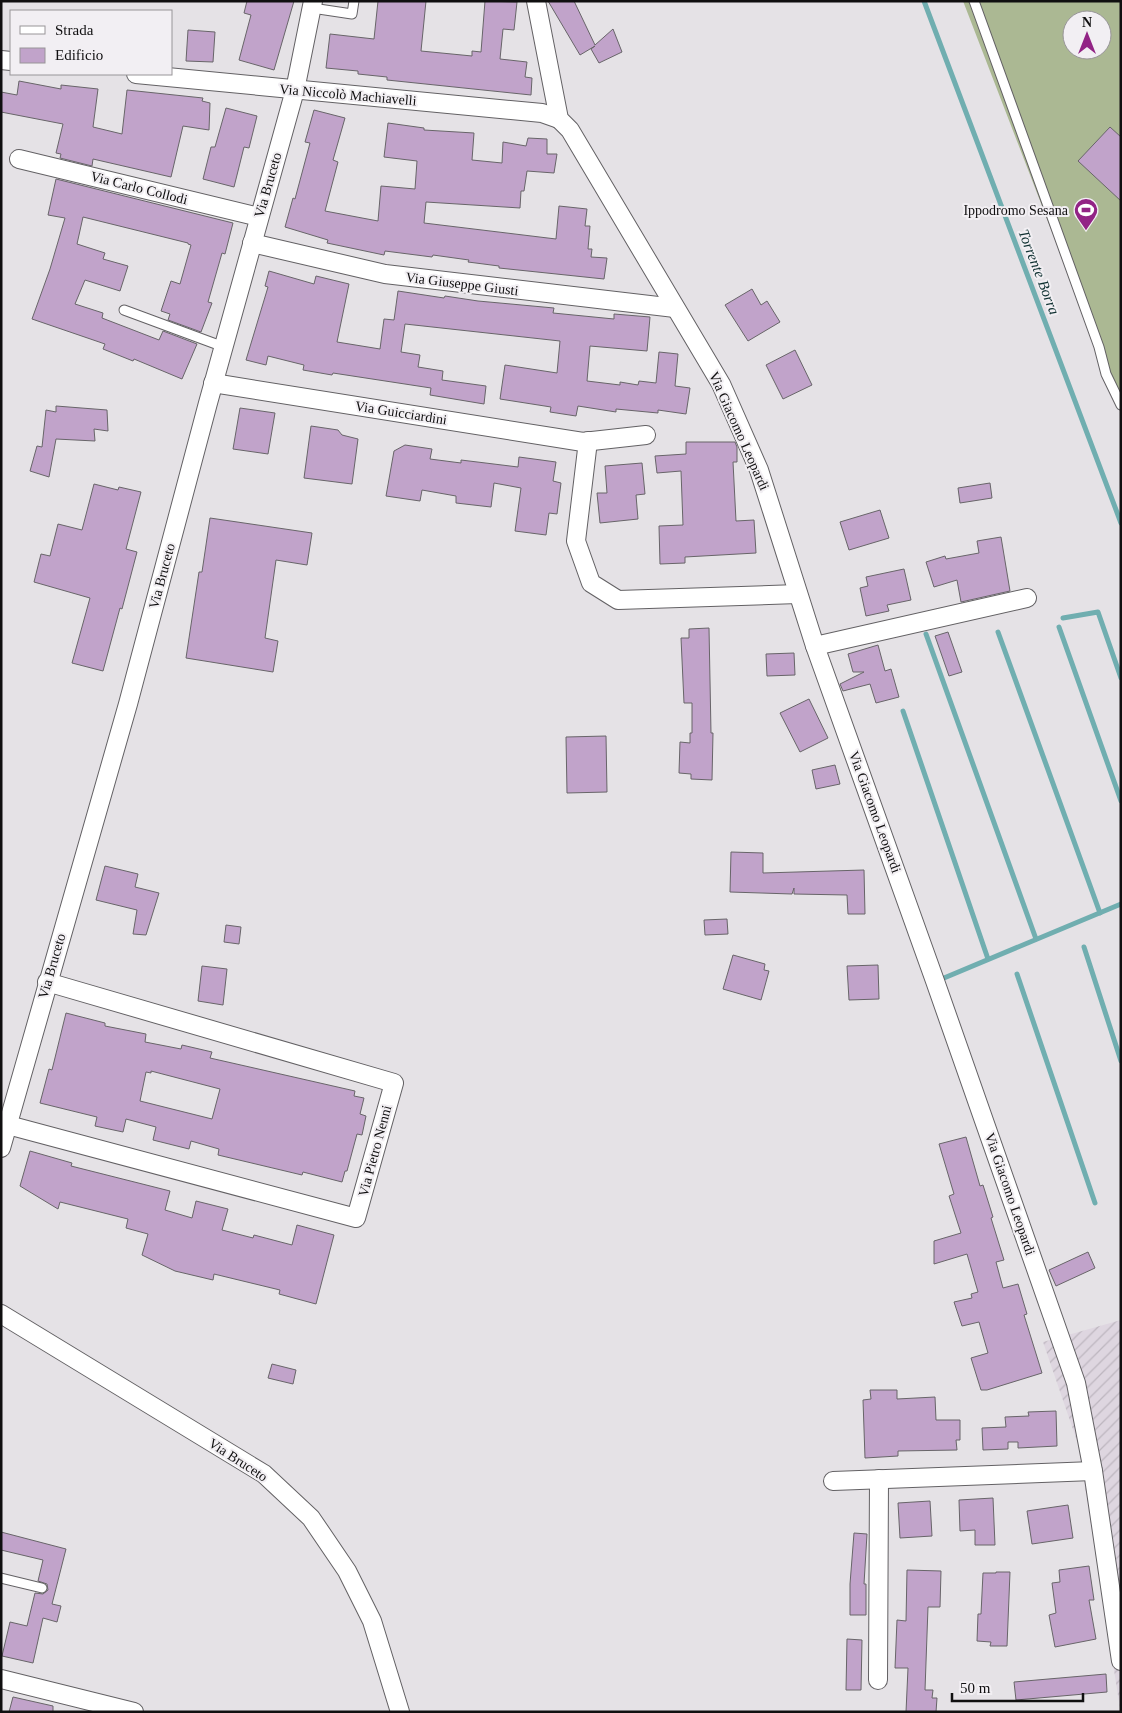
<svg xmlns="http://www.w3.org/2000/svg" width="1122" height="1713" font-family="Georgia,serif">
<defs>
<pattern id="industrial-furrows" width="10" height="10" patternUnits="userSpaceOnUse" patternTransform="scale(1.25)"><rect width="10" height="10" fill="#ded6e0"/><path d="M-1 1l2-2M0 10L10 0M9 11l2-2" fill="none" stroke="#bdb6bf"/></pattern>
</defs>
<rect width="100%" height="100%" fill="#e5e2e6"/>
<polygon fill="url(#industrial-furrows)" points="1121,1320 1121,1708 1120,1708 1078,1444 1043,1342"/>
<path fill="#abb893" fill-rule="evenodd" d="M 963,1 L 1121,1 L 1121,411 ZM 1072,20 L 1102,20 L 1102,50 L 1072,50 Z"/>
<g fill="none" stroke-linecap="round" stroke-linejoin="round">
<g stroke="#70aeb0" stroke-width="5">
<polyline points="924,1 1121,523"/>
<polyline points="1063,618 1098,612 1121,678"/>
<polyline points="1059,627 1121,801"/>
<polyline points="998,632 1100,913"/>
<polyline points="926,634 1036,939"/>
<polyline points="903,711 988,959"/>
<polyline points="1084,947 1121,1061"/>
<polyline points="1017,974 1095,1203"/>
<polyline points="944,978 1121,904"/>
</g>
</g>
<g fill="#c1a3ca" stroke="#686569" fill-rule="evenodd">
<polygon points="247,1 294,1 274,70 239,60 251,15 244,13"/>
<polygon points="378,1 426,1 421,51 472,56 472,51 481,52 485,1 517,2 514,30 503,29 500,59 527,62 525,77 532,78 531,95 387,80 387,77 358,74 358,71 326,68 330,34 374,39"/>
<polygon points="548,1 574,1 595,45 613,29 622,52 599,63 591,49 595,46 580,55"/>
<polygon points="188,30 215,32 213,62 186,61"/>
<polygon points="19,81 61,89 61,85 98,89 93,127 122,134 127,90 203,98 202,101 210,103 209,130 183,126 171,177 93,159 92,166 60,158 61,154 56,153 63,124 1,112 1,92 17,95"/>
<polygon points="226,108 257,116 249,148 244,147 234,187 203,179 211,147 215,147"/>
<polygon points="314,110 345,118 333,160 338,162 325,211 378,221 381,186 415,189 417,161 384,157 388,123 424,128 424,130 474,133 472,160 502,163 503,142 526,146 528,138 547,139 547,154 557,154 554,173 527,171 524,191 521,191 520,208 426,202 424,223 556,239 559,206 587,209 585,226 590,226 588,249 592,249 591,257 607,258 604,279 499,268 499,266 468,262 469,260 433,255 432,257 385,251 384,255 327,243 328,240 285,227 293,198 295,199 310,143 305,142"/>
<polygon points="1110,127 1121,137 1121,201 1078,161"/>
<polygon points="56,179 233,223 225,254 222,253 208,302 212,303 201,332 168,320 170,314 161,311 171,281 180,284 191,245 188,244 188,243 83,217 77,244 105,253 103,259 128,266 120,291 85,280 75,304 103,313 102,318 159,340 163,331 197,344 182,379 134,359 133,361 103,349 105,344 32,319 50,269 65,218 48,215"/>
<polygon points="269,271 314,284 316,276 349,284 337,342 380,349 384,319 394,320 398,291 444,298 445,296 478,301 554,308 553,313 614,319 614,314 650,317 647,351 590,346 587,381 620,385 620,382 638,385 639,381 656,383 659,352 678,354 675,386 690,388 686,414 658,410 658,413 616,409 616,412 578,406 576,416 550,412 551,407 500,399 505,365 557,373 560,341 405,324 401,352 420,355 418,367 443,371 442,380 486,386 484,404 430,395 431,388 333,373 332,375 303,370 304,365 268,356 266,365 246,360 268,287 265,286"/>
<polygon points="752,289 761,305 767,301 780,322 748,341 725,305"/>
<polygon points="795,350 812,385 783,399 766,365"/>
<polygon points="56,406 107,410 108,431 94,429 95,441 56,439 49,477 30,471 37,446 42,447 46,410 56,412"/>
<polygon points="240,408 275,413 268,454 233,449"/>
<polygon points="311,426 338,430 342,435 358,439 352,484 304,478"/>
<polygon points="686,442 735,442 737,447 737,462 733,462 736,521 754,520 756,553 685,557 685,563 660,564 659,526 683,525 681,471 657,473 655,456 686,454"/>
<polygon points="405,445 432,449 430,459 461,463 461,460 518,467 519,457 556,462 553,481 561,483 557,514 549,513 546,535 515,531 521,488 494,483 491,507 456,503 456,496 422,490 420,501 386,496 394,451"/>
<polygon points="642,463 645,494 636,495 638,519 600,523 597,493 607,493 605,466"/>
<polygon points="990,483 992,498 960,503 958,488"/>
<polygon points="94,484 118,490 119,487 141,492 126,549 137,552 122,609 120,608 103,671 72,663 90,598 34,582 41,554 50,556 58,524 82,530"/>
<polygon points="880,510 889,538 849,550 840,522"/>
<polygon points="210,518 312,533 307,565 276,560 265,638 278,641 273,672 186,658 199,572 202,572"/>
<polygon points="1001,537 1010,591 961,602 957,580 934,587 926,562 945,556 946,559 979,553 977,541"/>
<polygon points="904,569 911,600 887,605 889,611 866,616 860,588 868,586 866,577"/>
<polygon points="709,628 711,733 713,733 712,780 691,779 691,774 679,773 680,742 690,743 690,733 692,733 692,703 684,703 681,638 689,638 689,629"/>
<polygon points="948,632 962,672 949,676 935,636"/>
<polygon points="878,645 885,671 891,669 899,697 876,703 870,684 843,691 840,684 864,672 853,672 848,654"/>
<polygon points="794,653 795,675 767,676 766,654"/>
<polygon points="809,699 828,738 800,752 780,713"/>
<polygon points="606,736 607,792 567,793 566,737"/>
<polygon points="835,765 840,784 816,789 812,770"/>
<polygon points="731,852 763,853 763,873 864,870 865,914 848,914 847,895 794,894 794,888 792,894 730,892"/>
<polygon points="105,866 138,874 135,887 159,893 146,935 133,934 137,910 96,900"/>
<polygon points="727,919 728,934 705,935 704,920"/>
<polygon points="226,925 241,927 239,944 224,942"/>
<polygon points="733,955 765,964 764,970 769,971 761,1000 723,989"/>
<polygon points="878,965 879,999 849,1000 847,966"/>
<polygon points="202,966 227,969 223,1005 198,1001"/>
<path d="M 66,1013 L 105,1023 L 105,1026 L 146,1034 L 145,1042 L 181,1049 L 182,1045 L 212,1052 L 210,1058 L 355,1091 L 354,1096 L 364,1098 L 360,1114 L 366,1116 L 362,1135 L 357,1134 L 347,1171 L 345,1171 L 342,1182 L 303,1172 L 302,1175 L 218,1155 L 219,1149 L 191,1141 L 189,1149 L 153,1140 L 156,1127 L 126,1119 L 123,1132 L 95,1126 L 97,1117 L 40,1103 L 49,1069 L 52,1070 ZM 151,1071 L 220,1089 L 212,1119 L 140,1101 L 146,1072 L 151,1073 Z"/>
<polygon points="966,1137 980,1186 983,1185 993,1217 991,1218 1004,1260 996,1262 1003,1288 1018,1284 1027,1314 1024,1315 1042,1373 987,1390 981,1390 971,1358 988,1353 979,1322 962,1326 954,1302 972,1298 971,1294 978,1292 967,1254 934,1264 934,1241 961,1233 949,1196 954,1194 939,1144"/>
<polygon points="30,1151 72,1163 71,1166 170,1191 165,1210 192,1218 196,1201 228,1209 222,1230 253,1238 254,1235 292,1245 297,1225 334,1235 316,1304 279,1294 280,1290 214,1274 213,1280 175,1271 142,1255 148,1234 126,1228 128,1219 60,1202 58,1209 20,1186"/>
<polygon points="1088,1252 1095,1268 1056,1286 1049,1270"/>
<polygon points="272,1364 296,1370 293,1384 268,1378"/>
<polygon points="870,1390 897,1390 897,1399 935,1397 936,1420 960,1420 960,1440 956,1440 957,1450 898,1451 898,1456 865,1458 863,1400 871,1399"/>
<polygon points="1056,1411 1057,1446 1018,1448 1018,1442 1008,1442 1008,1449 983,1450 982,1428 1006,1427 1005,1417 1029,1416 1028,1412"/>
<polygon points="993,1498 995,1545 975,1545 975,1530 960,1531 959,1500"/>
<polygon points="930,1501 932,1536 900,1538 898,1503"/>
<polygon points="1068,1505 1073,1538 1032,1544 1027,1511"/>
<polygon points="1,1532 66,1549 52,1604 61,1606 57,1622 43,1618 33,1663 2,1656 10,1622 27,1626 35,1593 43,1594 48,1590 47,1584 38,1581 43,1560 1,1550"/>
<polygon points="854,1533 867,1534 864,1584 866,1584 866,1615 850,1615 850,1584"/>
<polygon points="1089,1566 1094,1600 1089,1600 1096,1639 1055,1647 1049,1615 1056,1613 1052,1583 1060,1582 1059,1570"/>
<polygon points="907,1570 941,1571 940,1607 928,1607 925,1690 933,1690 932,1698 937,1698 936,1712 906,1712 908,1668 895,1668 897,1620 906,1621"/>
<polygon points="996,1572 1010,1572 1007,1646 990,1646 991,1642 977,1641 978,1614 981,1614 983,1573 996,1573"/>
<polygon points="847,1639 862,1640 861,1690 846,1690"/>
<polygon points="1106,1674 1107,1692 1016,1700 1014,1682"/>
<polygon points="13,1697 53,1706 53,1712 9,1712"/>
</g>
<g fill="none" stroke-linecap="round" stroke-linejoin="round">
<g stroke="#636164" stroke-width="11">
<g id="lane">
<polyline points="974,1 1099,347 1106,374 1121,405"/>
<polyline points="312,8 352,14 354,1"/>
<polyline points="124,310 224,347"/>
<polyline points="1,1578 42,1588"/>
</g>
</g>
<g stroke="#636164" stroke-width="20">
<g id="street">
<polyline points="536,1 559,119 570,130 721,384 759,470 815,646 935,981 1076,1383 1093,1471 1121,1661"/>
<polyline points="1,60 11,61"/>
<polyline points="136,74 542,113 559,119"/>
<polyline points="19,159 259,217"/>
<polyline points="252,243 385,274 675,308"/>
<polyline points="213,383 583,442 646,435"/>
<polyline points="588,441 576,541 591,583 618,600 798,594"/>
<polyline points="815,646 1027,598"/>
<polyline points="8,1125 356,1218 394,1083 47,982"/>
<polyline points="1,1148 128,704 208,403 295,90 313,1"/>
<polyline points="1,1314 264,1474 311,1518 347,1571 372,1621 400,1712"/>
<polyline points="833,1481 1093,1471"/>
<polyline points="1,1679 134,1712"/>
<polyline points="878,1680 879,1479"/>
</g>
</g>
<use href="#lane" stroke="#fff" stroke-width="9"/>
<use href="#street" stroke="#fff" stroke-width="18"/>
</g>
<defs>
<g id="stadium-pin" transform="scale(1.25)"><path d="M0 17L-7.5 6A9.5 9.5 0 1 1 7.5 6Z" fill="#922385" stroke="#f2eff3"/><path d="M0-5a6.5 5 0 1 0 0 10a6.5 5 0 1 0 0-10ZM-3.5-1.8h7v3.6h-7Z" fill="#fff"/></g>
</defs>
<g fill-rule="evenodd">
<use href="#stadium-pin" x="1086" y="210"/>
</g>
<g text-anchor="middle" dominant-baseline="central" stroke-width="4" stroke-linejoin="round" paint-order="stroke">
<g font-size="14" fill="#100f10" stroke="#f2eff3">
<text transform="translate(348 95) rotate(5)">Via Niccolò Machiavelli</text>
<text transform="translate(268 185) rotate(-74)">Via Bruceto</text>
<text transform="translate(139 188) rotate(14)">Via Carlo Collodi</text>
<text transform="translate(462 284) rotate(7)">Via Giuseppe Giusti</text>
<text transform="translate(401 413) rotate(9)">Via Guicciardini</text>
<text transform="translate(739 431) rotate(66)">Via Giacomo Leopardi</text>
<text transform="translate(162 576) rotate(-75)">Via Bruceto</text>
<text transform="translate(875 812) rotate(70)">Via Giacomo Leopardi</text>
<text transform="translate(52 966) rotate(-74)">Via Bruceto</text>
<text transform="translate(375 1151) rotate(-75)">Via Pietro Nenni</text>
<text transform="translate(1010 1194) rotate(71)">Via Giacomo Leopardi</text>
<text transform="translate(238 1460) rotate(33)">Via Bruceto</text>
</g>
<g font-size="14" fill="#100f10" stroke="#f2eff3" text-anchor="end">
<text x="1068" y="210">Ippodromo Sesana</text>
</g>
<g font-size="15" font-style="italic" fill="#0f3031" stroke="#f2eff3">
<text transform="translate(1039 272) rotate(69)">Torrente Borra</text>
</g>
</g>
<rect width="1122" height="1713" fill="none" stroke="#100f10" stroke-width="5"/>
<rect x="10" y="10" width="162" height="65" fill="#f2eff3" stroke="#989598"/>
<rect x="20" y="26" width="25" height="8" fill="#ffffff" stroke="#989598"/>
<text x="55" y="35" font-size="15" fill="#100f10">Strada</text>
<rect x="20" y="48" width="25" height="15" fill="#c1a3ca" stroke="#989598"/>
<text x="55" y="60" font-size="15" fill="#100f10">Edificio</text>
<g transform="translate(1087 35)"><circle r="24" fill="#f2eff3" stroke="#989598"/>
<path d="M0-4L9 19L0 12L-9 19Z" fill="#922385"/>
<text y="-8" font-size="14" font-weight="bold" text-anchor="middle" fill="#100f10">N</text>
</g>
<path d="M952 1693v8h131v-8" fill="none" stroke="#100f10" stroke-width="2.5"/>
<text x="960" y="1693" font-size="15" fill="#100f10" stroke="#f2eff3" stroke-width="4" paint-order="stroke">50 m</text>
</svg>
